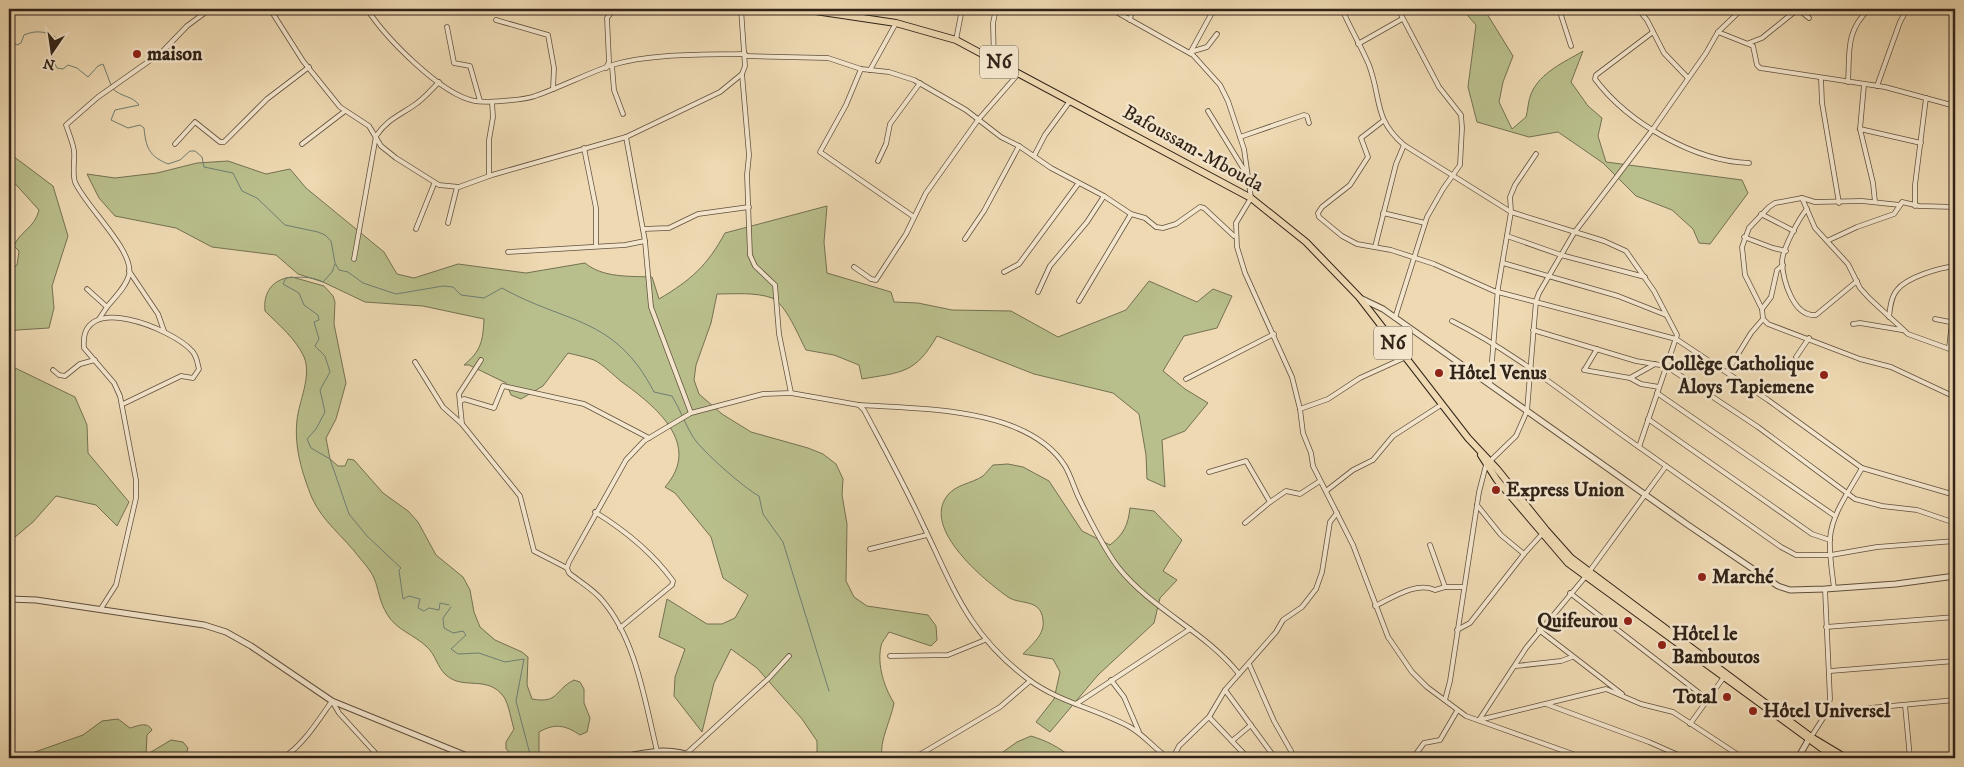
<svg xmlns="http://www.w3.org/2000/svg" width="1964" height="767" font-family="'IM FELL DW Pica',serif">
<rect width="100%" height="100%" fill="#eed9b2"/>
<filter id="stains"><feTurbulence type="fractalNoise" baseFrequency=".004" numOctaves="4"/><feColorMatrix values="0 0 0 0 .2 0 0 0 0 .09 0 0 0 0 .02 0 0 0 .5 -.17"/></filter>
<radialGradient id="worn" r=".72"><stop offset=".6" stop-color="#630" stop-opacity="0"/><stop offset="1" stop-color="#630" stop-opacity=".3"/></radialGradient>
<g fill="#b9bf8c" stroke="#747152">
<path d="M 1462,9 L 1484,9 L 1513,56 L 1503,82 L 1499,102 L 1512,129 L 1526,117 C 1528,110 1528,101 1531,94 C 1540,72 1565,62 1583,51 L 1571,82 L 1588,106 L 1602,118 L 1598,136 L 1606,162 L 1742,180 L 1748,193 L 1710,244 L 1699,243 L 1693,229 L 1672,210 L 1636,196 L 1603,163 L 1558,132 L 1529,137 L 1477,122 L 1468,87 L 1476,25 Z"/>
<path d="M 9,153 L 53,186 L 68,236 L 52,286 L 54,308 L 49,328 L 17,330 L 9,332 L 9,270 L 17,265 L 19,251 L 14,246 C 19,232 35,228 39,210 L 9,177 Z"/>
<path d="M 228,161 L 266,174 L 290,169 L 306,188 L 384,252 L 397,274 L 414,278 L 458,264 L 526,273 L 585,263 C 603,278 629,276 652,277 L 659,299 C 691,280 707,266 725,233 L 827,206 L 824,242 L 827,273 L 891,292 L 894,302 L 918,303 L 952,310 L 1011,311 L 1058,337 L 1126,310 L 1149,281 L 1197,302 L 1213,289 L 1232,296 L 1217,328 L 1184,336 L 1163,371 L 1185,389 L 1208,403 L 1185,431 L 1162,440 L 1165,487 L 1147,479 L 1146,455 L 1139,414 L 1113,393 L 1034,374 L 937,336 C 915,374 902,372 862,379 L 859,365 L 834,355 L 806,350 C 799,337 786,304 772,298 C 756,292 733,294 717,294 L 711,323 L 696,365 L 694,380 L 699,394 L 722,414 L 751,432 L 808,448 L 823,454 L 836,464 L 843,479 L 842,495 L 847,524 L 846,581 L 854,597 L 867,606 L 928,615 L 936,626 L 937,640 L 931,646 L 889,632 C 887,636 882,641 881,646 C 877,665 884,687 894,703 C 891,720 879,741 882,758 L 801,758 L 817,753 L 817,741 L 802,719 L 757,668 L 731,649 L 714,683 L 702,732 L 674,696 L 675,677 L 685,649 L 659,637 L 667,599 L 707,624 L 722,624 L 735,618 L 748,595 L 723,578 L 711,537 L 675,493 L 665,487 C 703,444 655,406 622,382 C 613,375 604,365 594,360 C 586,357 576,355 568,353 L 543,386 L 521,399 L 511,395 L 506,383 L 469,365 L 464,365 C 481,351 483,341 484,319 L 423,306 L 365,302 L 323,282 L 298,274 L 276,255 L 212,247 L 176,228 L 115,216 L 99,198 L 87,174 L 115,178 L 157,173 L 197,163 Z"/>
<path d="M 292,277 L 324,286 L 333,296 L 335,302 L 334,324 L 346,383 L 336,419 L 326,438 L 330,459 L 338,466 L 345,466 L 348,459 L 354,460 L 383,493 L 408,511 L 418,522 L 436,555 L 463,577 L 470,590 L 474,612 L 480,627 L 495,640 L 522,652 L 528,657 L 527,685 L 532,699 C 559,704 554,690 574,680 L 580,682 L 584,689 L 584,703 L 590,718 L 587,732 L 580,735 C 565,725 555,723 539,732 L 539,758 L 516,758 L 506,749 L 506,742 L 514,729 C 511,720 509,705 504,697 C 487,674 464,691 446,675 C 437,667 436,655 427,647 C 415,635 396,630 387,614 C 379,601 379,590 374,578 C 371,571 364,563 359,557 C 343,536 323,522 312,498 C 302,473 294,447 297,420 C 299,401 312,376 304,357 C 296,339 279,325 265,311 C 263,293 272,279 292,277 Z"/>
<polygon points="9,365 75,397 87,425 88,453 129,502 117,526 96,505 56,496 33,522 9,542"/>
<path d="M 1008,464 L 1023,467 L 1049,481 L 1082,531 L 1110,545 C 1124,534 1128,525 1130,508 L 1154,511 L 1182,540 L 1163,571 L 1177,580 L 1160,598 L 1154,623 L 1098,675 L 1050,732 L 1036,722 L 1054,699 L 1060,672 L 1053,659 L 1023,654 C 1032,644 1045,635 1043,620 C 1041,598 1019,605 1008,597 C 984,580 922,529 947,496 C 956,484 971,484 983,476 C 986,473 990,468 993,465 Z"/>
<path d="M 118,719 L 130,728 C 138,726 147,721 152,730 L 147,735 L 146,755 L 171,740 L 183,742 L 188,748 L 185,758 L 18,758 L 83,735 L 102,721 Z"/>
<path d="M 1031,736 C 1047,741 1059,747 1072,758 L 996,757 L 1017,742 Z"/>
</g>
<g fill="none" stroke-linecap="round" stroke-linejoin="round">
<g stroke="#6f7e73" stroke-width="1">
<path d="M 9,39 L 17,45 L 21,43 L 24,35 C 38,29 48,32 60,40 L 52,58 L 57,68 L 63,69 L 68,65 L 77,68 L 88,77 L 98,66 L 103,64 L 111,85"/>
<path d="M 113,89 C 121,97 133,96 139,105 L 115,110 L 111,120 L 128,128 L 140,125 L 144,128 C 146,148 149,156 168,164 L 180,160 L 190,151 L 195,151 L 202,157 L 204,167 L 233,173 L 242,191 L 257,198 L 285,225 L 318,232 L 325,235 L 331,241 L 335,263 L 339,270 L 348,272 L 363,283 L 396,294 L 443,286 L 453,287 L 461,295 L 484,298 L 502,288 C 566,324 615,316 654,392 L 672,396 C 680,409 685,424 693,437 C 702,451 744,488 759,496 L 763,514 L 783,542 L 829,691"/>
<path d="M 335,264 L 332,272 L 323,282 C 312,276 298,277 286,278 L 283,284 L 299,293 L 304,305 L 318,315 L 319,320 L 314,322 L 319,339 L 315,346 L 325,356 L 330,372 L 320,390 L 325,412 L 316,429 L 307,439 L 311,448 L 330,459 L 349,514 L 367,536 L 401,568 L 399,570 L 403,599 L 409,596 L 420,599 L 418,608 L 424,611 L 429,608 L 439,610 L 440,603 L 449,605"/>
<polyline points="451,607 443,618 444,628 453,633 463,631 466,635 451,649 458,654 479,653 505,662 524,659 516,701 531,758"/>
<polyline points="114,758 139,753"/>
</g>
<g stroke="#60503e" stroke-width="5.5">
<g id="minor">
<polyline points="270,9 303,61 340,107 369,126 381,146 396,158 439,185 459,187 492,175 626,137 720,92 742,74"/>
<path d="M 367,9 C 385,37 441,95 475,101 C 485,103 525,100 535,96 C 561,87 586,74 612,65 C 650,53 705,55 745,54"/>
<polyline points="741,9 745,66 742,74 749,155 747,175 750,255 755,266 775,285 779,334 791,393"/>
<polyline points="1111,9 1193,55 1220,85 1228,101 1244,149 1251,198 1236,223 1237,247 1245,273 1292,377 1300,409 1303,433 1311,453 1313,466 1353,545 1388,637 1412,672 1427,687 1466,716 1584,758"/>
<path d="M 1342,9 C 1350,28 1361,46 1369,65 C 1382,100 1373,118 1404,145 L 1511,212 L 1604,241 L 1626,251 L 1654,291 L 1677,335 L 1639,447 L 1781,547 L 1796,555 L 1831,555 L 1877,547 L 1955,541"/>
<polyline points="1559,9 1571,46"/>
<polyline points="1638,9 1647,20 1664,53 1687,77"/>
<polyline points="1798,9 1809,18"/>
<polyline points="496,20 548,35 554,68 553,89"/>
<polyline points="1130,20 1132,9"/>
<polyline points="447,27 454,63 470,66 480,101"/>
<path d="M 1653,32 L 1596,75 L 1595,79 C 1628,123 1694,161 1749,163"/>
<polyline points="1718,32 1753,46 1757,65 1760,68 1885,87 1955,106"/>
<polyline points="956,40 962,9"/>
<polyline points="1749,43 1762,38 1798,9"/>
<polyline points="1358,44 1402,19"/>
<polyline points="1190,52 1207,47 1217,34"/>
<polyline points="1190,53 1214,9"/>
<polyline points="745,56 828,58 861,69 889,72 914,80 966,110 1001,137 1019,146 1051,168 1104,196 1131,214 1145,218 1156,227 1163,228 1176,224 1200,207 1204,208 1234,236"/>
<polyline points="994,59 993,23 996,9"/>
<polyline points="612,66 614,90 623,114"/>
<polyline points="606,68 609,62 607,18 614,9"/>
<polyline points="861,69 846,105 820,152 914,217"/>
<polyline points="870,70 896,23"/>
<polyline points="1821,78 1822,103 1839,203"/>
<path d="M 1848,82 C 1850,52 1845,32 1869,9"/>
<polyline points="1864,85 1860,129 1873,183 1875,202"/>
<polyline points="1877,86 1900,22 1907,9"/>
<polyline points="1208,111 1246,173"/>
<polyline points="1383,121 1361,138 1368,157 1350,185 1322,207 1318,213 1319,217 1342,236 1357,244 1391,250 1434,264 1494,291 1676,339 1768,400 1862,468 1955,495"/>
<polyline points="1860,129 1921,143"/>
<polyline points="626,137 645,241 651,307 691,413"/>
<polyline points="1240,137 1304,115 1307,116 1309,123"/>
<polyline points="175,144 195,122 220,142 224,142 267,99 309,67"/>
<polyline points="302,144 345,111"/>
<polyline points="584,148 596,208 596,246"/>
<polyline points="1034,156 1045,135 1070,101"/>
<polyline points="878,161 886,144 890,124 920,83"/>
<polyline points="489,176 489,140 493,117 492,102"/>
<polyline points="1802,198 1815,228 1848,264 1860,288 1869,298 1908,334 1955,351"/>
<polyline points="1915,206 1915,185 1926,98"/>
<polyline points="1955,207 1919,206 1902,202 1900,205 1862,201 1815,202 1802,198 1775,203 1769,207 1749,228 1742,247 1745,275 1762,309 1763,319 1768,324 1860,359 1891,367 1955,397"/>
<path d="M 1807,209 C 1799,218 1782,250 1782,262 C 1783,280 1793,317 1816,315 L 1857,281"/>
<polyline points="1383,213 1425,223"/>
<polyline points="1761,214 1794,231"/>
<polyline points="448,223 457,187"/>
<polyline points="416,229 434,184"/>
<polyline points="643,229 669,228 698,214 749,207"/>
<polyline points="1507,236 1561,255 1645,277"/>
<polyline points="1744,237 1773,248 1786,251"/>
<polyline points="965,239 984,211 1019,146"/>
<polyline points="1827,241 1857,227 1894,214 1901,204"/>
<polyline points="1375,247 1396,164 1404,145"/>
<polyline points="508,252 625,245 645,241"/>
<path d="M 354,259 L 376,136 C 387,120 398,116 413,106 C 423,100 431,90 439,82"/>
<polyline points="1503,263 1618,296 1666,315"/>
<polyline points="854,267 871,279 876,280 906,234 926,193 978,120 1019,73"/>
<polyline points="129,271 158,314 164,331"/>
<polyline points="1004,272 1019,264 1078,184"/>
<polyline points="87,289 107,307 99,319"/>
<polyline points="1038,292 1050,266 1087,222 1104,196"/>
<polyline points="1079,301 1131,214"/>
<path d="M 107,307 C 115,297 126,287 129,275 C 135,251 85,206 75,182 C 72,173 75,161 74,151 C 73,143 69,134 66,125 L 98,97 L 162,52 L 187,26 L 210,9"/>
<polyline points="1762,309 1771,297 1777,270 1783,265"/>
<path d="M 1889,317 C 1890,308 1891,297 1897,290 C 1907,277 1939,268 1955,266"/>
<polyline points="1395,318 1427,217 1443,189 1460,165 1462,128 1461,115 1439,87 1398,9"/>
<polyline points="1935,319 1955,323"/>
<path d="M 1452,321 C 1520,355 1577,404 1639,447"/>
<polyline points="1853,324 1860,323 1902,330"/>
<polyline points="1533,330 1636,361 1666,366 1758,427 1855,499 1882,506 1917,510 1955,523"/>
<polyline points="1949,348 1952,322"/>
<polyline points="1796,357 1809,338"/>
<polyline points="481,360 459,394 462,424 520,496 534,551 567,568"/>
<polyline points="415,362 443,407 462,424"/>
<polyline points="1585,369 1597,349"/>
<polyline points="53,370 59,375 65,376 80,364 95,360"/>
<polyline points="1584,370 1630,378 1655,364"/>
<polyline points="1727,372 1751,333 1763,319"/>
<polyline points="1630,378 1641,384 1659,387"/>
<polyline points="1186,379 1274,334"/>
<polyline points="1490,385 1498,288 1511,212 1510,197 1515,185 1536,154"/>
<polyline points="1657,393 1835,516"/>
<polyline points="461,401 464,399 494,408 503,386 584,404 649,438"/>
<path d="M 859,405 C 921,409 1028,407 1065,466 C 1071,476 1074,488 1079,498 C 1087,515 1106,552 1118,567 C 1152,610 1205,631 1239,674"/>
<polyline points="1300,409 1328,399 1360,378 1404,358"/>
<polyline points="1648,419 1812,534 1830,540"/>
<polyline points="1209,472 1246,461 1270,502 1286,491 1300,494 1320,481"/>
<polyline points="1326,491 1353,470 1373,460 1393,436 1441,405"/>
<polyline points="1477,505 1501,535 1524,554"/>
<path d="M 595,512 C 626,531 652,552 673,581 L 672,585 L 620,628"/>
<polyline points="1245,523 1270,502"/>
<polyline points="1430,545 1445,587"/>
<polyline points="870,549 927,535"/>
<path d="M 1834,588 C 1832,572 1829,554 1830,538 C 1832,513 1850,490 1862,468"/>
<polyline points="1570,593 1707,699"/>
<path d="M 1375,606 C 1392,598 1417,581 1435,590 L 1445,587 L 1464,587"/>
<path d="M 100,610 L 116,585 L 136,498 L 136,480 L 120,396 L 114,383 L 84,348 C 78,290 173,329 192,351 C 197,356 197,362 199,369 L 193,378 L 181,376 L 123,404"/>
<polyline points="1826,627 1955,617"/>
<polyline points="1457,630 1470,623 1524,554 1543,533"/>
<polyline points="1539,630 1622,694"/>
<polyline points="890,656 948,655 985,640"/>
<polyline points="1249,664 1274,721 1291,751"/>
<polyline points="1516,666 1561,661 1572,657"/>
<polyline points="1830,671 1955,661"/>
<polyline points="1111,680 1124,697 1139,732"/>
<polyline points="1225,690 1275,758"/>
<polyline points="1445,700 1450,681 1479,492 1486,465 1516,436 1527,411 1536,301 1539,293 1574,233 1653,129 1706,53 1718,32 1742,9"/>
<polyline points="1076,704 1190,629"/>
<polyline points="1546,704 1649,742 1685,758"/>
<polyline points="1905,705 1910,758"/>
<polyline points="1827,712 1955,700"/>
<polyline points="1209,717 1248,758"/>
<polyline points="1479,720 1526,648 1586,576 1666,466"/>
<polyline points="1479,720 1606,689 1641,704 1673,712 1743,758"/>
<polyline points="1690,724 1724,677"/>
<polyline points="1811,737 1827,712 1830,699 1825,589"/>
<polyline points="1232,741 1251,725"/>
<path d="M 657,751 C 645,702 636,639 602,600 C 593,589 580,582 569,573 L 567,568 L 569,562 L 626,460 L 644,441 L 691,413 L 763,394 L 791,393 L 859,405 L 864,410 C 884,448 905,486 923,525 C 954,589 968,634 1028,679 C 1058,702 1097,709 1130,727 C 1144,735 1155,749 1168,758"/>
<polyline points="686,754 769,678 789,656"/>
<path d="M 283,758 C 304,744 318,721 332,701 L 339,713 L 380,758"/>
<polyline points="914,758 1000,707 1030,681"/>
<polyline points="1173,758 1179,746 1209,717 1225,690 1276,632 1283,620 1302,607 1316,589 1322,572 1330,522 1337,513"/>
<polyline points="1413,758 1424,743 1440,740 1457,711"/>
</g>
</g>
<g stroke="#60503e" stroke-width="7">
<g id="tertiary">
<polyline points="1360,298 1383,309 1688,525 1778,586 1790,590 1825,589 1896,584 1955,576"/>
<polyline points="9,599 36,600 204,625 226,632 251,646 332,701 472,758"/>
<path d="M 620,758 C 646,752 670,746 696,758"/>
<polyline points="1798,758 1810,737"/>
</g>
</g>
<g stroke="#302318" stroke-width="8">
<g id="trunk">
<polyline points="802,9 896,23 956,40 1251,198 1306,242 1359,297 1468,438 1497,469 1546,530 1571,558 1811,737 1846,758"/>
<polyline points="1481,455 1497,480 1568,563 1835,758"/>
</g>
</g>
<use href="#minor" stroke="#f4e6cd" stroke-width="4"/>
<use href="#tertiary" stroke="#f4e6cd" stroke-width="5"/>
<use href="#trunk" stroke="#eed9b2" stroke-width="6"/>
</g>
<g fill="#8f2418" stroke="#f4e6cd" stroke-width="2">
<circle cx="137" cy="54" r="5"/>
<circle cx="1439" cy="373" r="5"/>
<circle cx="1824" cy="375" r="5"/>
<circle cx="1496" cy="490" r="5"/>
<circle cx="1702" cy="577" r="5"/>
<circle cx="1628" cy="621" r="5"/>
<circle cx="1662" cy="645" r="5"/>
<circle cx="1727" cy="697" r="5"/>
<circle cx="1753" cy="711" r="5"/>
</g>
<g text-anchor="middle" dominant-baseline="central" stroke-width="5" stroke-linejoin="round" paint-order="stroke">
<g fill="#f4e6cd" stroke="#6b5e4e" stroke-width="1">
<rect x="980" y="45.5" width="38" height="33" rx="4"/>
<rect x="1374" y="326.5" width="38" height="33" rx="4"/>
</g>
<g font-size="19" font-weight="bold" fill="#302318">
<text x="999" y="62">N6</text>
<text x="1393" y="343">N6</text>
</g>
<g font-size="20" font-weight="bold" fill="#302318" stroke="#f4e6cd" text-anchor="start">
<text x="147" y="54">maison</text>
<text x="1814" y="364" text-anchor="end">Collège Catholique<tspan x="1814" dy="23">Aloys Tapiemene</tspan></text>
<text x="1449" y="373">Hôtel Venus</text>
<text x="1506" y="490">Express Union</text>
<text x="1712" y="577">Marché</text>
<text x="1618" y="621" text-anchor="end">Quifeurou</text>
<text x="1672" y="634">Hôtel le<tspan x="1672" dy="23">Bamboutos</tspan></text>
<text x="1717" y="697" text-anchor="end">Total</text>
<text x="1763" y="711">Hôtel Universel</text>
</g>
<g font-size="20" fill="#302318" stroke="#f4e6cd">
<text transform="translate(1193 149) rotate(29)">Bafoussam-Mbouda</text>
</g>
</g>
<rect width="1964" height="767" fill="none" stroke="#eed9b2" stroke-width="30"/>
<rect x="10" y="10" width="1944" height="747" fill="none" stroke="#302318" stroke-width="2.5"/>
<rect x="15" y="15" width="1934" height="737" fill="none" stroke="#302318"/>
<g transform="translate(52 52) rotate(193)" stroke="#f4e6cd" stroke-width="4" paint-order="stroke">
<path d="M0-4L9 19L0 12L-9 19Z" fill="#302318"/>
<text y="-8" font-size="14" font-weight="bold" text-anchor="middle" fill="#302318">N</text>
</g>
<rect width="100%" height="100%" filter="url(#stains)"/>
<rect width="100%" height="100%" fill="url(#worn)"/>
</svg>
